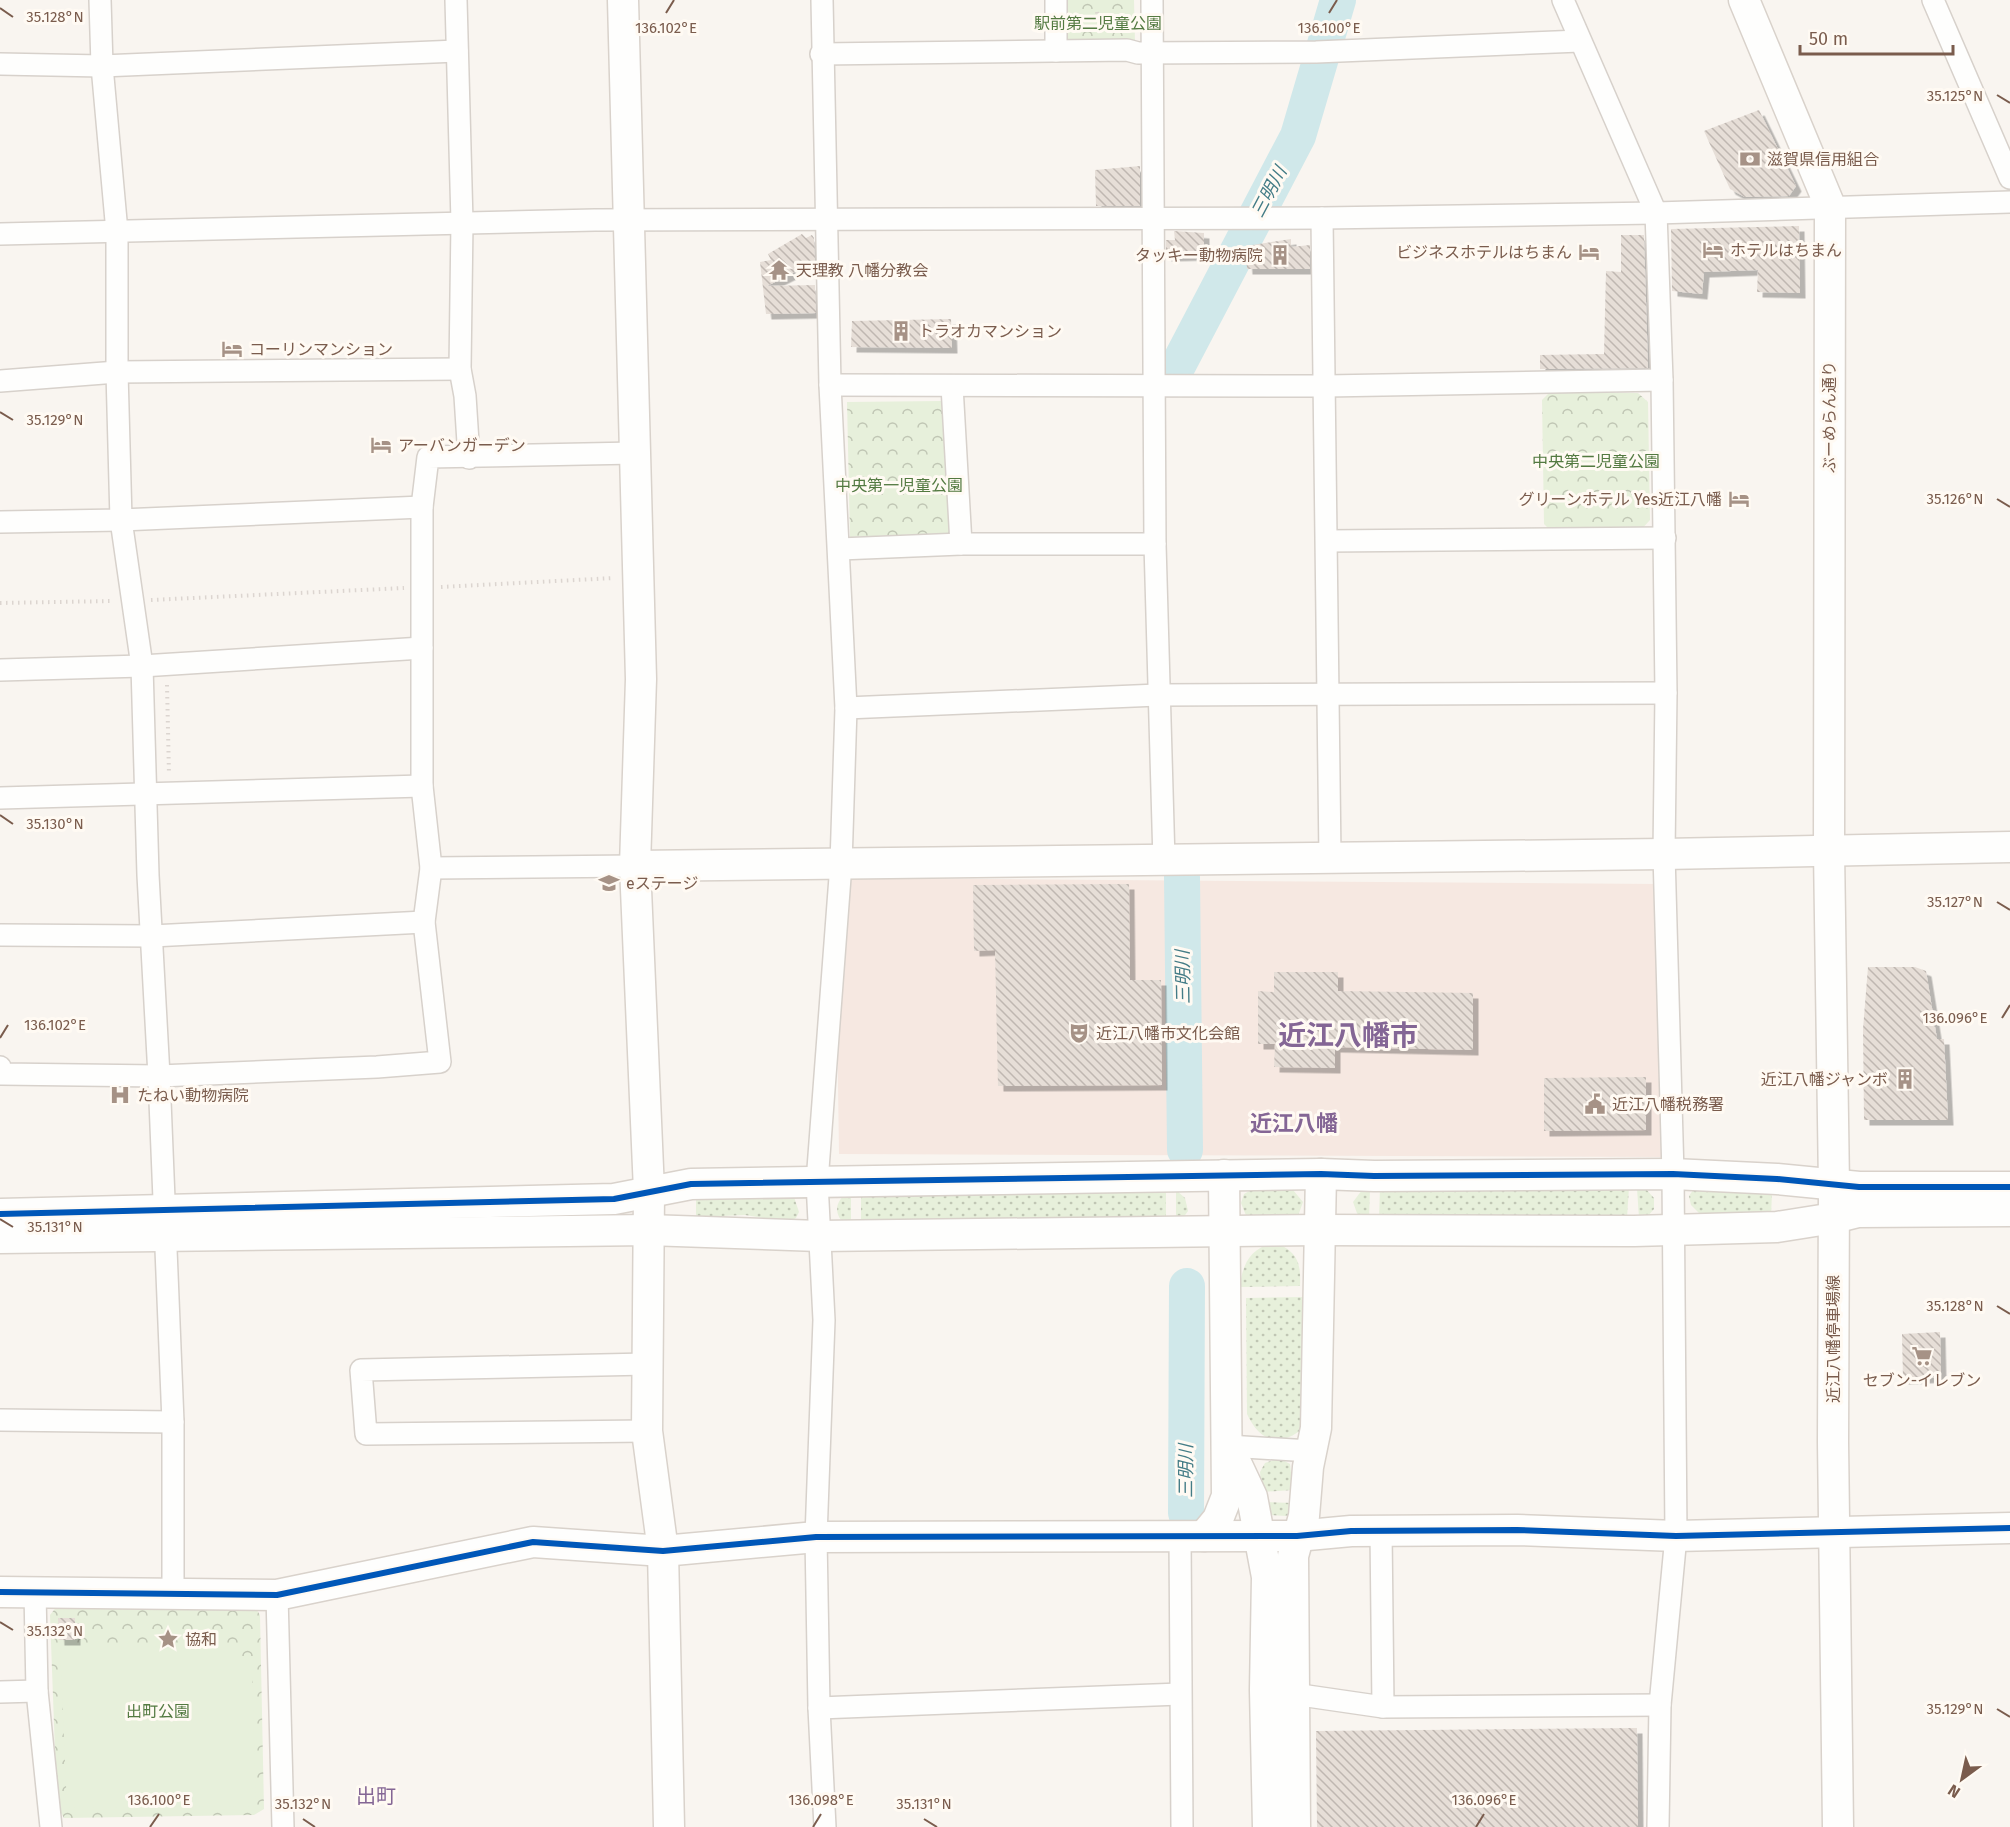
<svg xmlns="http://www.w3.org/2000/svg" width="2010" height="1827" font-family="'Fira Sans','Noto Sans JP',sans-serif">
<defs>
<pattern id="grass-dots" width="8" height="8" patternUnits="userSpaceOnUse" patternTransform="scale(1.5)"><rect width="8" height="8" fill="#e7f0db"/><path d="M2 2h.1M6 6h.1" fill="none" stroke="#c0c6b4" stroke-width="1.8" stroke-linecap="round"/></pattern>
<pattern id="forest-crowns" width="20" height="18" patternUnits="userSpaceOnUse" patternTransform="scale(1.5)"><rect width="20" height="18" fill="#e7f0db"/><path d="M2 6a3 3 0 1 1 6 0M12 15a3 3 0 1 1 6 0" fill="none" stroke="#c0c6b4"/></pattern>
<pattern id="building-back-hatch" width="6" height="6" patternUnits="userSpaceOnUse" patternTransform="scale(1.5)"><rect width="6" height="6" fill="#e6ded7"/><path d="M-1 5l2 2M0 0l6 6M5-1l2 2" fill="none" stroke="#bfb7b1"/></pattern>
<filter id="shadow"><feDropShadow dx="5.5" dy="5.5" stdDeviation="0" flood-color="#0004"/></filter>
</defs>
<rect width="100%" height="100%" fill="#f9f5f0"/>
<polygon fill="#f6e8e1" points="835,878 1659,884 1668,1157 839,1154"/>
<g fill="url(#grass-dots)">
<polygon points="1380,1187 1629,1187 1627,1218 1379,1219"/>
<polygon points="1695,1187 1772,1193 1771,1216 1702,1216 1691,1205 1689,1196"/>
<polygon points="1637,1188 1645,1188 1654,1198 1654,1209 1647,1217 1639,1218"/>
<polygon points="1176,1190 1185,1198 1188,1211 1183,1218 1176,1222"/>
<polygon points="1251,1190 1293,1190 1303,1202 1298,1216 1247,1218 1241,1203 1244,1194"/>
<polygon points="1362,1190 1370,1190 1369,1220 1358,1216 1353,1202"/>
<polygon points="1166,1191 1166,1222 861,1223 861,1195"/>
<polygon points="696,1195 794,1197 799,1212 796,1218 788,1222 745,1215 696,1217"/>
<path d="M 845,1195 L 851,1195 L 851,1223 L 845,1224 C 835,1216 834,1203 845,1195 Z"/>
<path d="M 1276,1243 C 1298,1252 1301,1264 1300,1286 L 1240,1287 C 1242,1264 1251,1246 1276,1243 Z"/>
<path d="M 1307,1297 L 1301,1430 C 1277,1448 1259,1440 1247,1414 L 1246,1298 Z"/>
<polygon points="1279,1458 1290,1464 1293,1490 1262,1492 1260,1472 1265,1463"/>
<polygon points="1264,1502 1294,1503 1293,1511 1286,1516 1270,1515"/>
</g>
<g fill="url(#forest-crowns)">
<polygon points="1061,0 1134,0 1135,42 1072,45 1061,38"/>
<polygon points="1550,392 1638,393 1648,402 1650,520 1640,531 1550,530 1544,524 1542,400"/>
<polygon points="942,401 952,533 850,537 847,402"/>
<polygon points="250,1599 260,1615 264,1809 254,1815 64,1818 57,1806 50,1615 62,1600"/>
</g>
<polygon fill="#e7f0db" points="230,1646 252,1672 256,1806 67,1808 60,1647"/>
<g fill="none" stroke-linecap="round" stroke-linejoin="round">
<g stroke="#d0e8ea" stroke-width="36">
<polyline points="1174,373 1298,136 1338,0"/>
<polyline points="1182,877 1185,1150"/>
<polyline points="1186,1513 1187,1286"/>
</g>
</g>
<g fill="url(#building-back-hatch)" filter="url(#shadow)">
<polygon points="1759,110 1796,186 1789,196 1745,197 1730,189 1704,131"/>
<polygon points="1140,166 1140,206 1096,206 1095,170"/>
<polygon points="1799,226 1800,293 1757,292 1758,270 1704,272 1702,294 1672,291 1671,229"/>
<polygon points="1174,231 1204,233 1204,255 1166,256 1166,240 1175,240"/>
<polygon points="802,234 806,238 812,235 814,238 815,262 767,286 815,285 816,313 766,314 760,262 771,260 768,254"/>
<polygon points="1621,235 1644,235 1648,368 1540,369 1540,355 1604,354 1606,271 1621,272"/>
<polygon points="1291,239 1291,247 1310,245 1310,269 1247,269 1246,255 1250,254 1252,245"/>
<polygon points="951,319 952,348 851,347 852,321"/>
<polygon points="1129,884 1130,980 1161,980 1162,1085 998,1086 995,950 974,951 973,885"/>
<polygon points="1868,967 1915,967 1926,971 1937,1039 1944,1039 1948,1120 1864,1120 1863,1029"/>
<polygon points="1274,972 1338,972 1338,991 1473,993 1473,1050 1335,1047 1335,1068 1274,1067 1275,1044 1258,1044 1258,991 1274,992"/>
<polygon points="1646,1077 1646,1130 1544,1131 1544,1078"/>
<polygon points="1940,1332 1941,1377 1903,1379 1902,1334"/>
<polygon points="58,1618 75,1618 75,1640 59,1640"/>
<polygon points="1637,1728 1638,1827 1317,1827 1316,1731"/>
</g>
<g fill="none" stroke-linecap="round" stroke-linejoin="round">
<g stroke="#d7d1cb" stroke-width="24">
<g id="street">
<polyline points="100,0 102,66 117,232 117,372 121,520 142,666 148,875 159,1076 173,1422 173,1591"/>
<polyline points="456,0 462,222 460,369 465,396 469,458"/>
<polyline points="822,0 830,385 846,708 841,864 817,1182 824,1320 816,1537 819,1708 825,1827"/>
<polyline points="1056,0 1056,51"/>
<polyline points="1152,0 1155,544 1164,861"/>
<polyline points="1563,0 1656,213 1662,380 1666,693 1664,854 1673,1174 1676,1536 1660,1705 1658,1827"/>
<polyline points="1933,0 2010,178"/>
<polyline points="821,54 1127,50 1138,53 1316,52 1580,41"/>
<polyline points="0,64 102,66 457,51"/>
<polyline points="1322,218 1330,858"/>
<polyline points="0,234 595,220 1322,218 1656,213 2010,202"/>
<polyline points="0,381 117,372 460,369"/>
<polyline points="830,385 1326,386 1662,380"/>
<polyline points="952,386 961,544"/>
<polyline points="0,522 121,520 422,507"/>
<polyline points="1327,541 1665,538"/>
<polyline points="840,549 961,544 1155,544"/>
<polyline points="0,670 142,666 422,648"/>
<polyline points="846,708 1158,695 1666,693"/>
<polyline points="0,798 422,786"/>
<polyline points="431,868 635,866"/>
<polyline points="0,935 152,936 424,922"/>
<polyline points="0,1067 1,1074 159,1076 377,1067 440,1062 424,922 431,868 422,786 422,507 428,457 635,453"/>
<polyline points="0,1420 173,1422"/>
<polyline points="647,1431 366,1434 361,1370 647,1364"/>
<polyline points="1228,1446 1310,1451"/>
<polyline points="1381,1531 1383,1707"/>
<polyline points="1180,1536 1182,1827"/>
<polyline points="35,1592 37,1691 51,1827"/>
<polyline points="277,1595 283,1827"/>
<polyline points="0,1692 37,1691"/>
<polyline points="1280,1692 1383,1707 1660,1705"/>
<polyline points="819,1708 1180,1694"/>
</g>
</g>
<g stroke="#d9d2cb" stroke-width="33">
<g id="secondary">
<polyline points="623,0 641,679 635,866 649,1191 647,1431 663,1551 669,1827"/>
<polyline points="1744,0 1830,206 1829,851 1834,1186 1833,1442 1838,1827"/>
<polyline points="635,866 1664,854 2010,847"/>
<polyline points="0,1214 614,1199 691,1184 1321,1174 1374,1176 1673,1174 1777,1179 1859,1187 2010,1187"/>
<polyline points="0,1238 648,1230 819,1236 1320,1230 1634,1231 1777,1227 1834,1218 1858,1212 2010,1211"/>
<polyline points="1228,1446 1252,1497 1267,1577 1265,1690 1268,1827"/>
<polyline points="1204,1536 1218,1519 1227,1496 1224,1175"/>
<polyline points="0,1592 277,1595 533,1542 663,1551 816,1537 1297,1536 1351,1531 1517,1530 1676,1536 2010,1528"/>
<polyline points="1295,1827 1293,1556 1304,1516 1308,1467 1316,1428 1321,1174"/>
</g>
</g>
<g stroke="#dcd5d0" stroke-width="4" stroke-dasharray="1.5 4.5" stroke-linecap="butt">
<polyline points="1097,12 1100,32"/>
<polyline points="441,587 614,578"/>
<polyline points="151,600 404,588"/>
<polyline points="0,603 113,601"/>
<polyline points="167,685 169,775"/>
</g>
<use href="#street" stroke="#fefefd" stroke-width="21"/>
<use href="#secondary" stroke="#fefefd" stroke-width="30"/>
<g stroke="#fffaf3" stroke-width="10">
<g id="cycleway">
<polyline points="0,1214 614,1199 691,1184 1321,1174 1374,1176 1673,1174 1777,1179 1859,1187 2010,1187"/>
<polyline points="0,1592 277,1595 533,1542 663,1551 816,1537 1297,1536 1351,1531 1517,1530 1676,1536 2010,1528"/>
</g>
</g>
<use href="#cycleway" stroke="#0057b8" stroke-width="6"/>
</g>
<path fill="none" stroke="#7a5c4d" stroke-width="2" d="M 0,8 L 13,17M 666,13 L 674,0M 1329,13 L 1337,0M 1997,95 L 2010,103M 0,412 L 13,420M 1997,499 L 2010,507M 0,815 L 13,824M 1997,902 L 2010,910M 2002,1018 L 2010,1005M 0,1038 L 8,1025M 0,1219 L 13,1227M 1997,1306 L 2010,1314M 0,1622 L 13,1630M 1997,1709 L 2010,1717M 303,1819 L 315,1827M 924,1819 L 937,1827M 150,1827 L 159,1814M 813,1827 L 821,1814M 1476,1827 L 1484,1814"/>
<defs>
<g id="bank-bare" transform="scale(1.62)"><path d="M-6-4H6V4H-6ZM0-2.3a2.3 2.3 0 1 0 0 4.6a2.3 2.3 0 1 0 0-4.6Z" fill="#a69286" stroke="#fffaf3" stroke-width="2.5" paint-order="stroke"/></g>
<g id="hotel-bare" transform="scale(1.62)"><path d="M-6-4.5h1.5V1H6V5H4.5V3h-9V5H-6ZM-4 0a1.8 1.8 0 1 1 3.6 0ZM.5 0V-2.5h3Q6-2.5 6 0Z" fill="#a69286" stroke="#fffaf3" stroke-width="2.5" paint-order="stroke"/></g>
<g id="building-bare" transform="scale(1.62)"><path d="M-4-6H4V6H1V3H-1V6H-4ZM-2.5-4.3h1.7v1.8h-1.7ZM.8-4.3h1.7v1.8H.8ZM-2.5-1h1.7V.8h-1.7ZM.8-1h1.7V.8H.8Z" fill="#a69286" stroke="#fffaf3" stroke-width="2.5" paint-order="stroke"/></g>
<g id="temple-bare" transform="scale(1.62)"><path d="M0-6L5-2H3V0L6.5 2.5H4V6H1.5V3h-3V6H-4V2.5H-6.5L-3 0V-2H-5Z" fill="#a69286" stroke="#fffaf3" stroke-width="2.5" paint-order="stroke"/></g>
<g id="school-bare" transform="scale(1.62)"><path d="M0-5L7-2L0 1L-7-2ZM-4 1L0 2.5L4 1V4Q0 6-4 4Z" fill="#a69286" stroke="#fffaf3" stroke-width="2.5" paint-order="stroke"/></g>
<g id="theatre-bare" transform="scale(1.62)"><path d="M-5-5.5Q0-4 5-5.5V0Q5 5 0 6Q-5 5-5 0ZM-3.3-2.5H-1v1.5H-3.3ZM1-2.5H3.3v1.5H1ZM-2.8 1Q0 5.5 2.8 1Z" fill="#a69286" stroke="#fffaf3" stroke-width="2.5" paint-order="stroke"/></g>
<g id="hospital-bare" transform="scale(1.62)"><path d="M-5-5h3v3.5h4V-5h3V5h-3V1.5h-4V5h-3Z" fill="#a69286" stroke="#fffaf3" stroke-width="2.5" paint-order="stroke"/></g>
<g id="civic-bare" transform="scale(1.62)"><path d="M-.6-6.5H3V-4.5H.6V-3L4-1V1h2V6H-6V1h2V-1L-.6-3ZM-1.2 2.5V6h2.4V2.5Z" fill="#a69286" stroke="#fffaf3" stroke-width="2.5" paint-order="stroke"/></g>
<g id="supermarket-bare" transform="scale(1.62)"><path d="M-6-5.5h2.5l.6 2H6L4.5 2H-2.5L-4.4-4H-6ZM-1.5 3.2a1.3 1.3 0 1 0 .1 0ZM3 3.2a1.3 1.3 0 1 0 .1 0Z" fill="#a69286" stroke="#fffaf3" stroke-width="2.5" paint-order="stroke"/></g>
<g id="sight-bare" transform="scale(1.62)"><path d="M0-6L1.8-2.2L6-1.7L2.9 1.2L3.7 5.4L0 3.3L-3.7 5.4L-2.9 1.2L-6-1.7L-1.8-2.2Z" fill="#a69286" stroke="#fffaf3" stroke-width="2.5" paint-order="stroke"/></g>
</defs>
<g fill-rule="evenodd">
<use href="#bank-bare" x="1750" y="159"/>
<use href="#hotel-bare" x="1713" y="250"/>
<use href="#hotel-bare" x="1589" y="252"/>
<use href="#building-bare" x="1280" y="255"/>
<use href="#temple-bare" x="779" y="270"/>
<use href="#building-bare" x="901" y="331"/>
<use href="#hotel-bare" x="232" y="349"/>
<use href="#hotel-bare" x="381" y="445"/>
<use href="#hotel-bare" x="1739" y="499"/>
<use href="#school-bare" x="609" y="883"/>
<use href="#theatre-bare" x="1079" y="1033"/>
<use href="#building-bare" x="1905" y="1079"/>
<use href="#hospital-bare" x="120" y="1095"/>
<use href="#civic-bare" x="1595" y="1104"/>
<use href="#supermarket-bare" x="1922" y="1356"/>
<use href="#sight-bare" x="168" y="1639"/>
</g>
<g text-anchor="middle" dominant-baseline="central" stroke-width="6" stroke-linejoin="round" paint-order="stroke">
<g font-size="16" fill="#537a41" stroke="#fffaf3">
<text x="1098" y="23">駅前第二児童公園</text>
<text x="1596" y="461">中央第二児童公園</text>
<text x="899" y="485">中央第一児童公園</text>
<text x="158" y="1711">出町公園</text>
</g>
<g font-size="16" fill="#7a5c4d" stroke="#fffaf3" text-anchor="start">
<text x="1767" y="159">滋賀県信用組合</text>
<text x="1730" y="250">ホテルはちまん</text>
<text x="1572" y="252" text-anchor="end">ビジネスホテルはちまん</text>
<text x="1263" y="255" text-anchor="end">タッキー動物病院</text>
<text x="796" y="270">天理教 八幡分教会</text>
<text x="918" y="331">トラオカマンション</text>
<text x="249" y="349">コーリンマンション</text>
<text x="398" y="445">アーバンガーデン</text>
<text x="1722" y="499" text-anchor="end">グリーンホテル Yes近江八幡</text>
<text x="626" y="883">eステージ</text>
<text x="1096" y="1033">近江八幡市文化会館</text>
<text x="1888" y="1079" text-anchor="end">近江八幡ジャンボ</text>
<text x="137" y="1095">たねい動物病院</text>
<text x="1612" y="1104">近江八幡税務署</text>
<text x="1922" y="1380" text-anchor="middle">セブン-イレブン</text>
<text x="185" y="1639">協和</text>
</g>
<g font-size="16" fill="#7a5c4d" stroke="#fffaf3">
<text transform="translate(1829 417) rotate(-90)">ぶーめらん通り</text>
<text transform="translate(1833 1339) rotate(-90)">近江八幡停車場線</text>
</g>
<g font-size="18" font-style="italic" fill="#437c86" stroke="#fffaf3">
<text transform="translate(1269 192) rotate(-62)">三明川</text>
<text transform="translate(1183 977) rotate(-91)">三明川</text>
<text transform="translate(1186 1471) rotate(-90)">三明川</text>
</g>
<g font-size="20" fill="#846695" stroke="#fffaf3">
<text x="376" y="1796">出町</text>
</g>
<g font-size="22" font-weight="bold" fill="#846695" stroke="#fffaf3">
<text x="1294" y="1123">近江八幡</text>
</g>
<g font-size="28" font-weight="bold" fill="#846695" stroke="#fffaf3">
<text x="1348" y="1035">近江八幡市</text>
</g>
</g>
<g font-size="15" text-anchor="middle" fill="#7a5c4d" stroke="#fffaf3" stroke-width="6" stroke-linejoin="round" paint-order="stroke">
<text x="55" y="22">35.128°N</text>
<text x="666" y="33">136.102°E</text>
<text x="1329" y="33">136.100°E</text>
<text x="1955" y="101">35.125°N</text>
<text x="55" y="425">35.129°N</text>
<text x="1955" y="504">35.126°N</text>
<text x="55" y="829">35.130°N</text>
<text x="1955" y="907">35.127°N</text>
<text x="1955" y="1023">136.096°E</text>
<text x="55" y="1030">136.102°E</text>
<text x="55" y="1232">35.131°N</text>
<text x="1955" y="1311">35.128°N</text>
<text x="55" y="1636">35.132°N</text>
<text x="1955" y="1714">35.129°N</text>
<text x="159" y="1805">136.100°E</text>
<text x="821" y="1805">136.098°E</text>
<text x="1484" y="1805">136.096°E</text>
<text x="303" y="1809">35.132°N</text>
<text x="924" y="1809">35.131°N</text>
</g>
<g transform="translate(1962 1779) rotate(213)" stroke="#fffaf3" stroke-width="4.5" paint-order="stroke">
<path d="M0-4.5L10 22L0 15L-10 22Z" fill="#7a5c4d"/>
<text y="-9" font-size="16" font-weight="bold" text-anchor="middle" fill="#7a5c4d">N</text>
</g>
<path d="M1800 45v9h153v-9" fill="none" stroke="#7a5c4d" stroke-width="3"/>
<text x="1809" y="45" font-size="18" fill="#7a5c4d" stroke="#fffaf3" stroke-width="4.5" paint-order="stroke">50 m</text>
</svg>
